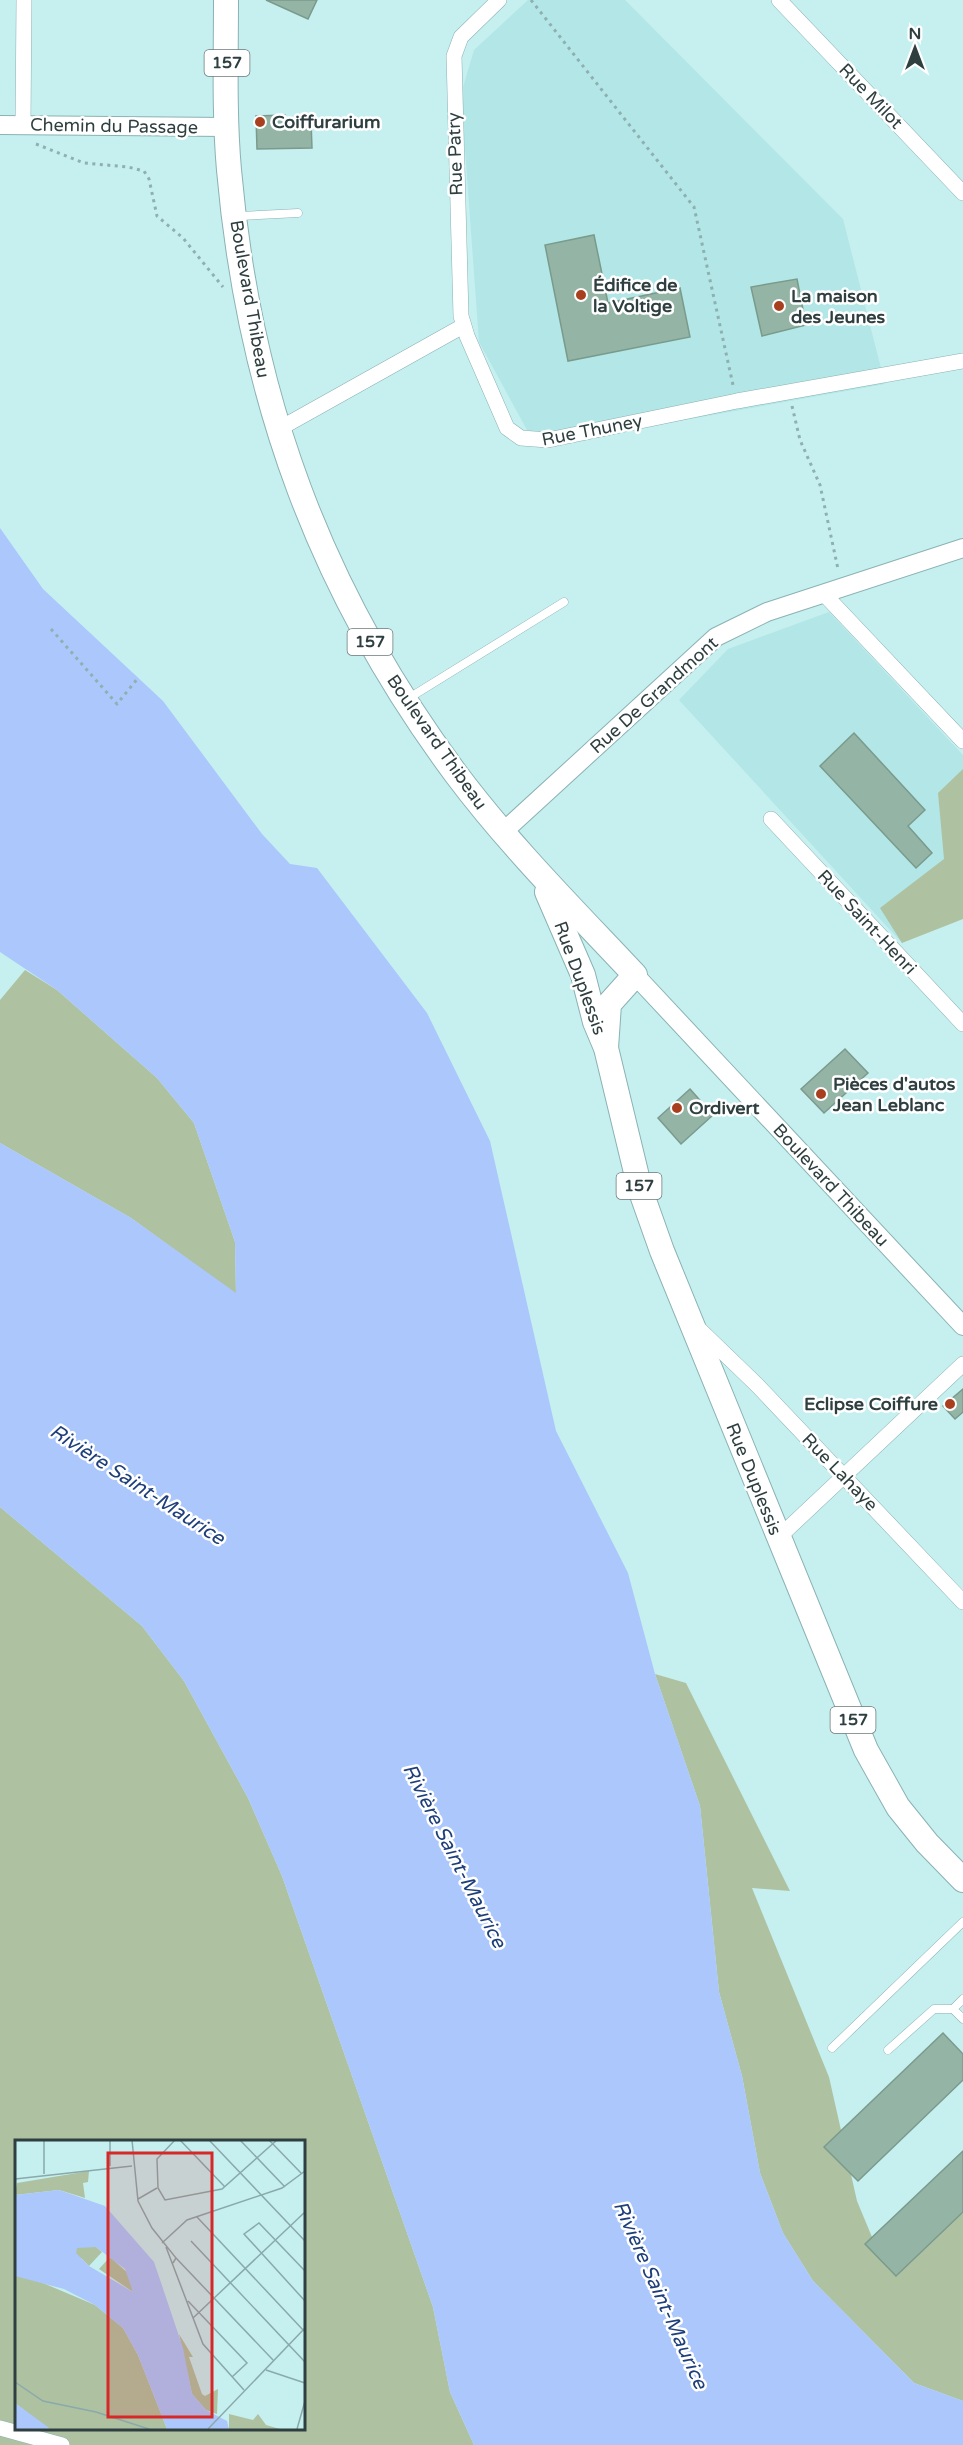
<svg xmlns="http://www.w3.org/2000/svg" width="963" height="2445" font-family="'Varela Round',sans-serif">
<rect width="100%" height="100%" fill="#c6eff0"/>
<g fill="#b2e6e7">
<polygon points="528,0 625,0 843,219 885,384 562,442 527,430 479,342 461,94 474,50"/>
<polygon points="829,612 963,755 963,892 902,943 679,700 728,649"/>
</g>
<g fill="#aec2a1" fill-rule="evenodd">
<polygon points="963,769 963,919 902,943 880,908 944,859 938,793"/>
<polygon points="25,970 57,990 157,1078 194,1123 235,1242 236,1294 131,1218 0,1143 0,1000"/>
<path d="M 0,1507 L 142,1626 L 184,1681 L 248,1798 L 282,1876 L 433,2307 L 450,2392 L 474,2445 L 0,2445 ZM 16,2142 L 303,2142 L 303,2428 L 16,2428 Z"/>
<polygon points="655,1674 686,1683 790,1891 752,1888 829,2077 857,2201 872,2237 904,2257 963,2213 963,2401 914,2383 813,2281 783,2233 760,2173 742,2076 719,1992 700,1806"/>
</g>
<polygon fill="#abc7fb" points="0,528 43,589 163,701 262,834 290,864 317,868 427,1013 490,1141 556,1431 628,1573 655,1674 700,1806 719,1992 742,2076 760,2173 783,2233 813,2281 914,2383 963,2401 963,2445 474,2445 450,2392 433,2307 282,1876 248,1798 184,1681 142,1626 0,1507 0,1143 131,1218 236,1293 235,1242 194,1123 157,1078 57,990 0,952"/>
<g fill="#94b5a6" stroke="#7a9b8c" stroke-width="1.5">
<polygon points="266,0 317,0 308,19"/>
<polygon points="285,115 285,121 311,121 312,148 257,149 256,116"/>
<polygon points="594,235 608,303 680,288 690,337 568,361 545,245"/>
<polygon points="797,279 806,325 762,336 751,287"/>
<polygon points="854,733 925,810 908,826 932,853 916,868 820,766"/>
<polygon points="845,1049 868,1073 824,1113 801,1089"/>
<polygon points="690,1089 713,1115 681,1144 658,1118"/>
<polygon points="963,1389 963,1412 955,1419 943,1406"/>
<polygon points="943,2033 963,2054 963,2080 858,2181 824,2147"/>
<polygon points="963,2151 963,2212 896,2276 865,2244"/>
</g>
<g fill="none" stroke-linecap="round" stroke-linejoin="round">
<g stroke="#8bb2b3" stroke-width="9">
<g id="service">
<polyline points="239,216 298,213"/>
<polyline points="409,698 564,602"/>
<polyline points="963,1999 953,2009 963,2019"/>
<polyline points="832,2048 963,1922"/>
<polyline points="888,2050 934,2009 953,2009"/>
</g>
</g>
<g stroke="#8bb2b3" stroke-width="16">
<g id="minor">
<polyline points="499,0 461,37 454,56 461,316 467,336 507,428 521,438 548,440 737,401 963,361"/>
<polyline points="779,0 963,193"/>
<polyline points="23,125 24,0"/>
<polyline points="277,430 463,326"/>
<polyline points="824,594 963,741"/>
<polyline points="771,819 963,1024"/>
<polyline points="699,1329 757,1385 963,1602"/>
<polyline points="778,1538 963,1364"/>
<polyline points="0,2428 62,2445"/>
</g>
</g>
<g stroke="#8bb2b3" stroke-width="20">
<g id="tertiary">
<polyline points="0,125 227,127"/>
<polyline points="503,832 716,637 767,612 963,548"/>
<polyline points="635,975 963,1326"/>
</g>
</g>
<g stroke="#8bb2b3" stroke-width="26">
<g id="primary">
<path d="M 226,0 C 226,56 224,114 229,170 C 249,397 320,591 456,774 C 510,846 574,910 635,975 L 609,1004 L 606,1048"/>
<polyline points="547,892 583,975 595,1022 606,1048 640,1189 662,1251 866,1750 898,1807 927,1843 963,1880"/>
</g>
</g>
<g stroke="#8fafb0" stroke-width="3" stroke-dasharray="3 4.5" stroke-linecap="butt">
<polyline points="531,0 694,207 733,385"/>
<polyline points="36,144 84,163 128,167 144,171 149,179 157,216 183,238 223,287"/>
<polyline points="792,406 800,440 820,485 838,569"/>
<polyline points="51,629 117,704 138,678"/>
</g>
<use href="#service" stroke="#fff" stroke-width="8"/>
<use href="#minor" stroke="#fff" stroke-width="15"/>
<use href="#tertiary" stroke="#fff" stroke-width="18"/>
<use href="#primary" stroke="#fff" stroke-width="24"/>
</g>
<g fill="#a84020" stroke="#fff" stroke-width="2">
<circle cx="260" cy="122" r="6"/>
<circle cx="581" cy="295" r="6"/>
<circle cx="779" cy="306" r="6"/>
<circle cx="821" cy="1094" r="6"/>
<circle cx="677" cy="1108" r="6"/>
<circle cx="950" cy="1404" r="6"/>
</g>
<g text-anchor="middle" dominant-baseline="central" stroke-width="5" stroke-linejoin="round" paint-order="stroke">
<g fill="#fff" stroke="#6d7979" stroke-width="1.5">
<rect x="204.5" y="50" width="45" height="26" rx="4.5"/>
<rect x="347.5" y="629" width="45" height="26" rx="4.5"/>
<rect x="616.5" y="1173" width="45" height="26" rx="4.5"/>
<rect x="830.5" y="1707" width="45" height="26" rx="4.5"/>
</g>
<g font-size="16" font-weight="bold" fill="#2f3f40">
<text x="227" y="63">157</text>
<text x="370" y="642">157</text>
<text x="639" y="1186">157</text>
<text x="853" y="1720">157</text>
</g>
<g font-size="18" fill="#2f3f40" stroke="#fff">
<text transform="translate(871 96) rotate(46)">Rue Milot</text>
<text transform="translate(114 126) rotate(1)">Chemin du Passage</text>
<text transform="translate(455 154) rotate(-92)">Rue Patry</text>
<text transform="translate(250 299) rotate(80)">Boulevard Thibeau</text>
<text transform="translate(592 430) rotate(-11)">Rue Thuney</text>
<text transform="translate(654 695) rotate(-42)">Rue De Grandmont</text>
<text transform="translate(437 742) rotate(55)">Boulevard Thibeau</text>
<text transform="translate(867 922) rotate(47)">Rue Saint-Henri</text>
<text transform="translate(580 978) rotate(70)">Rue Duplessis</text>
<text transform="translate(831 1185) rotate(47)">Boulevard Thibeau</text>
<text transform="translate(840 1472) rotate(46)">Rue Lahaye</text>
<text transform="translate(754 1479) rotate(68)">Rue Duplessis</text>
</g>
<g font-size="18" font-weight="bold" fill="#2f3f40" stroke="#fff" text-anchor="start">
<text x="272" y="122">Coiffurarium</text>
<text x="593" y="285">Édifice de<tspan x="593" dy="21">la Voltige</tspan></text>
<text x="791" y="296">La maison<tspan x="791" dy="21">des Jeunes</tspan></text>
<text x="833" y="1084">Pièces d'autos<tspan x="833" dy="21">Jean Leblanc</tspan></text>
<text x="689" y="1108">Ordivert</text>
<text x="938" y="1404" text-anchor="end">Eclipse Coiffure</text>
</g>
<g font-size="20" font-style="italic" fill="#1f3f7b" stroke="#fff">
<text transform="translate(137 1485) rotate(33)">Rivière Saint-Maurice</text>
<text transform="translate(454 1856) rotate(63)">Rivière Saint-Maurice</text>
<text transform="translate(660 2295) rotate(66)">Rivière Saint-Maurice</text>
</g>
</g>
<g transform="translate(15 2140)">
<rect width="290" height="290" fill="#c6eff0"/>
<path d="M 74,31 L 73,42 L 68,43 L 70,58 L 44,50 L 0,55 L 2,43 ZM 0,100 L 81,107 L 87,112 L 74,126 L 66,118 L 28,143 L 80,165 L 108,188 L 123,215 L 152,289 L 34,289 L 0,263 ZM 95,117 L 114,134 L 118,152 L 84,129 ZM 164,194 L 178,217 L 174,217 L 187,254 L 190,256 L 203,249 L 202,274 L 191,270 L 177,254 ZM 214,274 L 238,280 L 243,274 L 251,285 L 265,289 L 214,289 Z" fill="#aec2a1"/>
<path d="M 44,50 L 90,66 L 139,122 L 168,208 L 177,254 L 191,270 L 212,281 L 214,289 L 152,289 L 123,215 L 108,188 L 80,165 L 49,149 L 0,136 L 0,55 ZM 81,107 L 110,129 L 118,152 L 74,126 L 61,113 L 62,108 ZM 0,263 L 33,287 L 34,289 L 0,289 Z" fill="#abc7fb" fill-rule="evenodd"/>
<path fill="none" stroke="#8aa9aa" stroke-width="1.5" d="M 29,0 L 29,34M 117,0 L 123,61 L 137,88 L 161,118 L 158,123M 160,0 L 142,19 L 143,48 L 150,60 L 207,49 L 262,0M 165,0 L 210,47M 194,0 L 290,101M 225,0 L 270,47M 254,0 L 286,33M 95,26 L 95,0M 0,39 L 117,26M 123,59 L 142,48M 182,77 L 289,191M 176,101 L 290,222M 147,103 L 172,80 L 267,48 L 290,31M 151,107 L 188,204 L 229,250M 161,118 L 258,220M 290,131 L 244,83 L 229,94 L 290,161M 173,161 L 232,223 L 217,237M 178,178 L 290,72M 251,230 L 290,243M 0,242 L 28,261 L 81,272 L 134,289M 193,289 L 290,188M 282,289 L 290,261"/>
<path fill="#d62828" fill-opacity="0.15" stroke="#d62828" stroke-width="3" d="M 93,13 L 197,13 L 197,277 L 93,277 Z"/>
<rect width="290" height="290" fill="none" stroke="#2f3f40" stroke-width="3"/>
</g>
<g transform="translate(915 48)" stroke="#ffffff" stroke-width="4.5" paint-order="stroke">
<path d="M0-4.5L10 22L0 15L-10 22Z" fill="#2f3f40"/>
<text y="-9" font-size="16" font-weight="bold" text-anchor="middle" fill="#2f3f40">N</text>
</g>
</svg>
